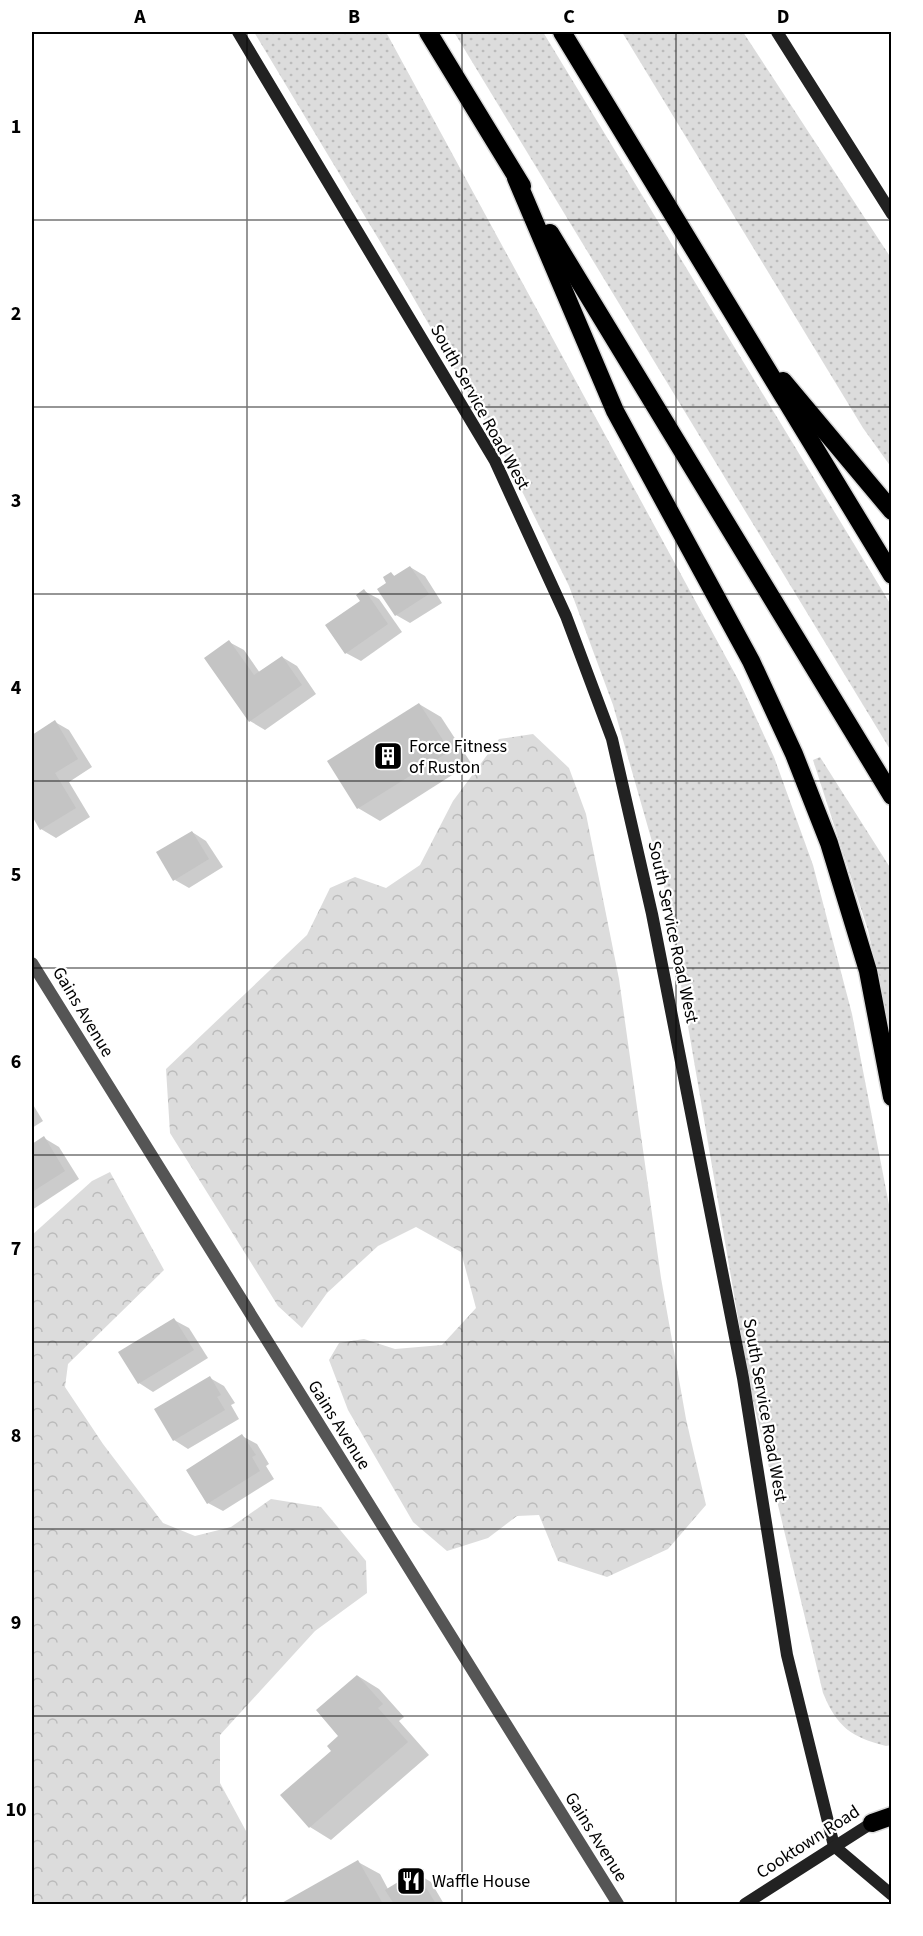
<svg xmlns="http://www.w3.org/2000/svg" width="923" height="1936" font-family="'Source Sans 3',sans-serif">
<defs>
<pattern id="grass-dots" width="8" height="8" patternUnits="userSpaceOnUse" patternTransform="scale(1.5)"><rect width="8" height="8" fill="#dcdcdc"/><path d="M2 2h.1M6 6h.1" fill="none" stroke="#bbb" stroke-width="1.8" stroke-linecap="round"/></pattern>
<pattern id="forest-crowns" width="20" height="18" patternUnits="userSpaceOnUse" patternTransform="scale(1.5)"><rect width="20" height="18" fill="#dcdcdc"/><path d="M2 6a3 3 0 1 1 6 0M12 15a3 3 0 1 1 6 0" fill="none" stroke="#bbb"/></pattern>
</defs>
<rect width="100%" height="100%" fill="#fff"/>
<g fill="url(#grass-dots)">
<path d="M 254,32 L 386,32 L 740,683 L 774,757 L 813,865 L 852,1014 L 891,1215 L 891,1745 L 886,1746 C 851,1737 837,1727 823,1693 L 750,1388 L 663,880 L 613,705 L 569,586 L 503,453 L 405,283 Z"/>
<polygon points="454,32 543,32 891,605 891,751"/>
<polygon points="622,32 743,32 891,258 891,467 863,428"/>
<polygon points="820,757 891,869 891,1038 868,930 813,760"/>
</g>
<g fill="url(#forest-crowns)">
<polygon points="533,734 569,768 586,814 619,979 661,1278 686,1419 706,1505 668,1549 607,1577 558,1561 539,1515 517,1516 488,1538 447,1551 413,1522 348,1410 329,1360 339,1343 364,1339 395,1349 442,1345 476,1308 461,1252 416,1227 378,1246 327,1293 302,1328 278,1306 170,1133 166,1069 307,935 330,888 355,877 386,888 420,865 453,801 499,739"/>
<polygon points="110,1172 164,1270 68,1364 65,1387 103,1444 163,1523 195,1536 231,1527 271,1499 321,1507 366,1561 367,1593 315,1631 220,1735 220,1783 246,1831 247,1896 238,1904 32,1904 32,1235 92,1181"/>
</g>
<g fill="#0003">
<polygon points="410,567 425,576 442,603 410,623 396,615 391,574 396,577"/>
<polygon points="364,591 379,599 402,632 361,661 346,653"/>
<polygon points="229,642 244,650 260,673 282,657 297,666 316,694 265,730 250,721 206,658"/>
<polygon points="419,704 441,717 471,763 380,821 358,808 329,762"/>
<polygon points="55,722 69,730 92,767 69,782 90,817 56,838 41,829 32,813 32,736"/>
<polygon points="192,832 206,841 223,867 189,888 175,880"/>
<polygon points="32,1103 43,1121 32,1128"/>
<polygon points="44,1138 59,1147 79,1179 32,1210 32,1146"/>
<polygon points="174,1320 189,1328 208,1358 153,1392 139,1383"/>
<polygon points="210,1378 224,1386 235,1403 231,1405 239,1419 188,1449 174,1440"/>
<polygon points="242,1436 257,1444 269,1464 266,1466 274,1479 223,1511 208,1503"/>
<polygon points="358,1676 379,1689 404,1717 399,1721 429,1755 331,1840 310,1827"/>
<polygon points="358,1862 380,1874 388,1889 416,1873 431,1882 444,1904 283,1904"/>
</g>
<g fill="#c4c4c4">
<polygon points="410,566 429,594 395,616 377,589 386,583 383,577 391,572 394,576"/>
<polygon points="364,589 388,624 345,654 325,625 360,601 356,595"/>
<polygon points="229,640 254,675 282,656 302,685 249,722 204,658"/>
<polygon points="419,703 450,751 357,809 327,761"/>
<polygon points="55,720 78,759 55,773 76,808 40,830 32,816 32,735"/>
<polygon points="192,831 209,859 173,881 156,852"/>
<polygon points="44,1136 65,1171 32,1192 32,1144"/>
<polygon points="174,1318 194,1350 138,1384 118,1352"/>
<polygon points="210,1376 221,1395 217,1397 225,1410 173,1441 154,1409"/>
<polygon points="242,1434 256,1455 252,1457 260,1471 207,1504 186,1470"/>
<polygon points="357,1675 383,1704 378,1708 408,1742 309,1828 280,1795 331,1751 327,1746 338,1736 316,1710"/>
<polygon points="358,1860 383,1904 280,1904"/>
<polygon points="416,1871 436,1904 394,1904 385,1890"/>
</g>
<g fill="none" stroke-linecap="round" stroke-linejoin="round">
<g stroke="#dbdbdb" stroke-width="21">
<g id="highway">
<polyline points="428,32 522,186"/>
<polyline points="562,32 892,575"/>
<polyline points="516,178 615,411 751,661 794,754 829,843 868,971 892,1097"/>
<polyline points="550,233 892,796"/>
<polyline points="783,381 892,511"/>
<polyline points="872,1823 892,1816"/>
</g>
</g>
<polyline stroke="#555" stroke-width="12" points="32,963 618,1904"/>
<g stroke="#222" stroke-width="12">
<polyline points="238,32 495,461 566,616 612,739 652,914 743,1378 787,1655 834,1846 892,1895"/>
<polyline points="777,32 892,214"/>
<polyline points="745,1904 878,1819"/>
</g>
<use href="#highway" stroke="#000" stroke-width="18"/>
</g>
<path fill="none" stroke="#000" stroke-width="1.5" stroke-opacity="0.55" d="M 247,32 L 247,1904M 462,32 L 462,1904M 676,32 L 676,1904M 32,220 L 892,220M 32,407 L 892,407M 32,594 L 892,594M 32,781 L 892,781M 32,968 L 892,968M 32,1155 L 892,1155M 32,1342 L 892,1342M 32,1529 L 892,1529M 32,1716 L 892,1716"/>
<defs>
<g id="building-square" transform="scale(1.5)"><rect x="-9" y="-9" width="18" height="18" rx="4" fill="#000" stroke="#fff"/><path d="M-4-6H4V6H1V3H-1V6H-4ZM-2.5-4.3h1.7v1.8h-1.7ZM.8-4.3h1.7v1.8H.8ZM-2.5-1h1.7V.8h-1.7ZM.8-1h1.7V.8H.8Z" fill="#fff"/></g>
<g id="restaurant-square" transform="scale(1.5)"><rect x="-9" y="-9" width="18" height="18" rx="4" fill="#000" stroke="#fff"/><path d="M-5-6h1v4h1v-4h1v4h1v-4h1v5L-1.5 .5V6h-2V.5L-5-1ZM5-6V6H3V1.5H1.5Q1.5-4 5-6Z" fill="#fff"/></g>
</defs>
<g fill-rule="evenodd">
<use href="#building-square" x="388" y="756"/>
<use href="#restaurant-square" x="411" y="1881"/>
</g>
<g text-anchor="middle" dominant-baseline="central" stroke-width="4.5" stroke-linejoin="round" paint-order="stroke">
<g font-size="18" fill="#000" stroke="#fff">
<text transform="translate(480 407) rotate(61)">South Service Road West</text>
<text transform="translate(673 932) rotate(78)">South Service Road West</text>
<text transform="translate(83 1012) rotate(59)">Gains Avenue</text>
<text transform="translate(765 1410) rotate(80)">South Service Road West</text>
<text transform="translate(339 1425) rotate(58)">Gains Avenue</text>
<text transform="translate(596 1837) rotate(58)">Gains Avenue</text>
<text transform="translate(808 1842) rotate(-33)">Cooktown Road</text>
</g>
<g font-size="18" fill="#000" stroke="#fff" text-anchor="start">
<text x="409" y="746">Force Fitness<tspan x="409" dy="21">of Ruston</tspan></text>
<text x="432" y="1881">Waffle House</text>
</g>
</g>
<rect width="923" height="1936" fill="none" stroke="#ffffff" stroke-width="66"/>
<rect x="33" y="33" width="857" height="1870" fill="none" stroke="#000" stroke-width="2"/>
<g font-size="20" text-anchor="middle" font-weight="bold" fill="#000">
<text x="140" y="23">A</text>
<text x="354" y="23">B</text>
<text x="569" y="23">C</text>
<text x="783" y="23">D</text>
<text x="16" y="133">1</text>
<text x="16" y="320">2</text>
<text x="16" y="507">3</text>
<text x="16" y="694">4</text>
<text x="16" y="881">5</text>
<text x="16" y="1068">6</text>
<text x="16" y="1255">7</text>
<text x="16" y="1442">8</text>
<text x="16" y="1629">9</text>
<text x="16" y="1816">10</text>
</g>
</svg>
